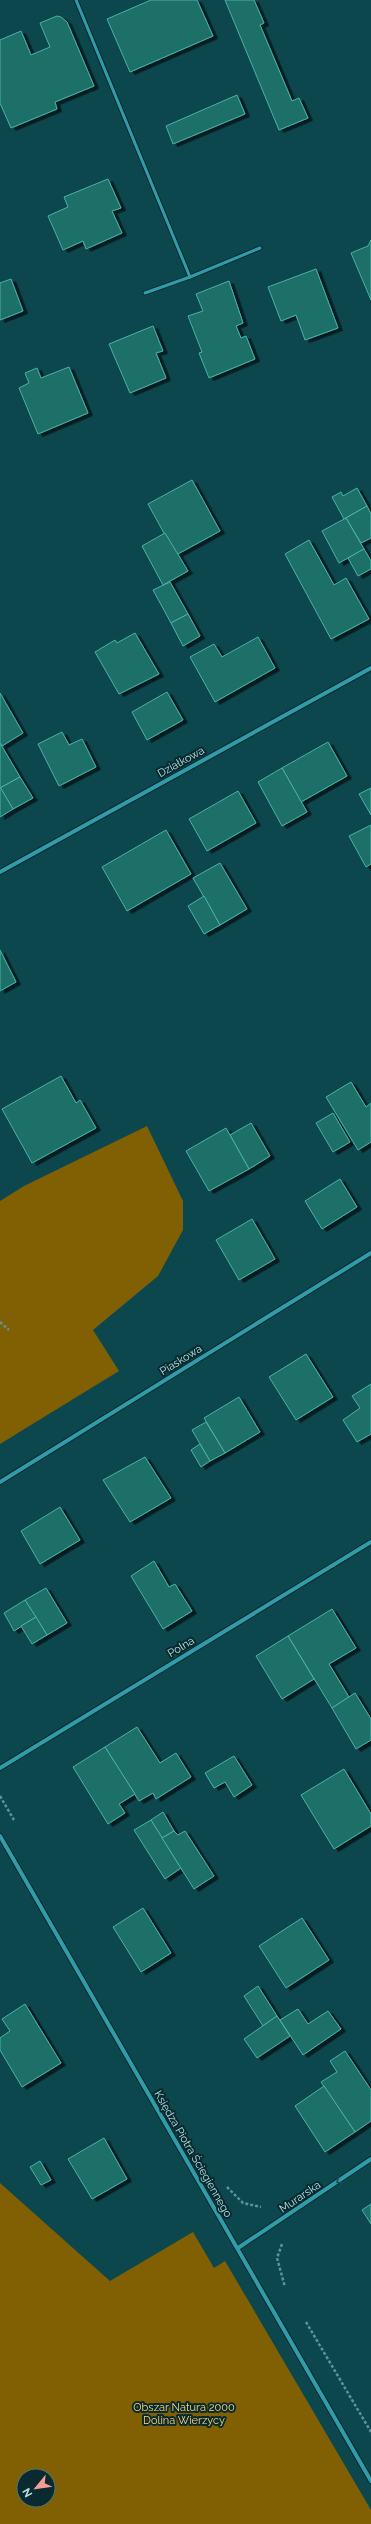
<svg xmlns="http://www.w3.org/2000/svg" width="371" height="2524" font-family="Raleway,sans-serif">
<defs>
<filter id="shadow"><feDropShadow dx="4.5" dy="2.5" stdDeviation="0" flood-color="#0009"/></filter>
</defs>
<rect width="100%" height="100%" fill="#0b474d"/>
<g fill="#806002" fill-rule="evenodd">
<polygon points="147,1126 183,1201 183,1230 158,1276 93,1330 119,1371 0,1444 0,1201 24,1186"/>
<path d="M 0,2183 L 110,2281 L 193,2232 L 214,2268 L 225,2261 L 371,2510 L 371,2524 L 0,2524 ZM 24,2476 L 48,2476 L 48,2500 L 24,2500 Z"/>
</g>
<g fill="#1c6f67" stroke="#4bb2a8" filter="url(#shadow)">
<polygon points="151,0 197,0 213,36 130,72 107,19"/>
<polygon points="225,0 254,0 264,23 260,25 292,101 299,98 308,118 279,130"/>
<polygon points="57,16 61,17 67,22 94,86 55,102 57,109 11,128 0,103 0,40 21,31 31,55 50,47 40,23"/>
<polygon points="237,95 245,114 173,144 166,126"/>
<polygon points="108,179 121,208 112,211 122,233 86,249 83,241 63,250 48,216 68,207 64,197"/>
<polygon points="371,240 371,300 351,253 368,246"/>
<polygon points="316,269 338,328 305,340 296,315 281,321 268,287"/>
<polygon points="11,279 23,311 0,320 0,283"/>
<polygon points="229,281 243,323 236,326 241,338 246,336 255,359 209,378 199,353 202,352 188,316 203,311 196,294"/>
<polygon points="153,326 163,351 156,353 166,378 130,393 109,344"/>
<polygon points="69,367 88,413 38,434 19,388 29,383 25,373 37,368 41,378"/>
<polygon points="192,480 220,531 176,555 148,504"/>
<polygon points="357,488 367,506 344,519 332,497 341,492 343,496"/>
<polygon points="367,506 371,514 371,538 361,543 346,518"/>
<polygon points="346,518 364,549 339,563 322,531"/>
<polygon points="165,533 188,571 163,585 142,546"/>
<polygon points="309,540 334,585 346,578 369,619 331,639 285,554"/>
<polygon points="364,549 371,561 371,569 358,576 348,558"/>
<polygon points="170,582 188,614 171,623 153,590"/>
<polygon points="188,614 200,636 183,646 171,623"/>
<polygon points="135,633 159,674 119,694 95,652 115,640 117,643"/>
<polygon points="258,637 275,668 215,702 190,657 214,644 222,657"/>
<polygon points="167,692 183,720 147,740 132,712"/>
<polygon points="0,693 23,733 2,746 0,743"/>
<polygon points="62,732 69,745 82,739 96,767 59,786 38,744"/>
<polygon points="328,742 347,776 301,802 282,768"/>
<polygon points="0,743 20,777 0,788"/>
<polygon points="282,768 307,812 282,826 258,782"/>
<polygon points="20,777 33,798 13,809 0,788"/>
<polygon points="0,787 13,809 0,817"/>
<polygon points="371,788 371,815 359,794"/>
<polygon points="238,791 256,823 207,851 189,819"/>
<polygon points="371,825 371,864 366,867 349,836"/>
<polygon points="166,830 191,874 127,911 102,867"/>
<polygon points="220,863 247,909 220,925 193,878"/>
<polygon points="204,896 220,925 204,934 188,906"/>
<polygon points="0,950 16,982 0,991"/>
<polygon points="61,1076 76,1103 80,1100 96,1128 32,1163 2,1109"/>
<polygon points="351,1082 366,1107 371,1103 371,1142 358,1150 326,1097"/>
<polygon points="333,1113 350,1142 333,1152 316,1123"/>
<polygon points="251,1123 270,1156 249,1169 230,1135"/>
<polygon points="226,1128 249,1169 209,1191 186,1151"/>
<polygon points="340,1179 357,1207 322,1229 305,1201"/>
<polygon points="252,1219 275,1259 239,1280 216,1240"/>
<polygon points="306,1354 333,1397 296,1420 269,1377"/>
<polygon points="371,1384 371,1434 357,1442 343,1420 360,1408 352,1396"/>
<polygon points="239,1397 260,1432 225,1453 204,1418"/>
<polygon points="206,1422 225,1453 210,1461 192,1430"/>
<polygon points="200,1444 210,1461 201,1467 191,1450"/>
<polygon points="145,1457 171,1498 130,1522 103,1480"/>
<polygon points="60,1507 80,1540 40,1564 21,1531"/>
<polygon points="154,1561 169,1587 175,1584 192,1611 163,1629 131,1576"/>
<polygon points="46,1588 67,1623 47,1635 25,1600"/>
<polygon points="25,1600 36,1617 14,1631 4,1613"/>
<polygon points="332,1609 356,1648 329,1664 349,1697 332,1708 288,1636"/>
<polygon points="36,1617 47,1635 32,1644 21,1626"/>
<polygon points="288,1636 314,1679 282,1699 256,1656"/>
<polygon points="355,1693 371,1719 371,1740 356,1749 332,1708"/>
<polygon points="137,1727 160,1763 176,1753 191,1777 156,1799 153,1793 139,1801 105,1747"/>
<polygon points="105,1747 135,1794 119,1804 125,1813 108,1824 73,1767"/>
<polygon points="234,1756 252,1785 234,1797 225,1782 214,1788 205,1773"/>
<polygon points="344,1769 371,1814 371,1826 334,1849 301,1795"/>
<polygon points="163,1812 174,1831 162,1838 151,1820"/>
<polygon points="151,1820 181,1868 165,1879 134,1830"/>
<polygon points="174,1831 178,1835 185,1831 214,1876 194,1889 162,1838"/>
<polygon points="143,1908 171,1953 141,1972 113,1927"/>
<polygon points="302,1918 329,1960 286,1988 259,1946"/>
<polygon points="258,1986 277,2016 263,2026 244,1996"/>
<polygon points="25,2004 61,2063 22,2087 0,2050 0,2038 10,2031 2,2019"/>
<polygon points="298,2009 308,2024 328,2011 341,2029 303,2055 280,2020"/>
<polygon points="277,2016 290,2036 257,2058 244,2039"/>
<polygon points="345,2051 371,2090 371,2121 355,2132 321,2082 337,2072 330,2061"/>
<polygon points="324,2086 355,2132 325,2152 295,2106"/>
<polygon points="104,2138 127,2179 92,2199 68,2159"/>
<polygon points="40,2161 51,2180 41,2185 30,2167"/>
<polygon points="371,2204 371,2224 362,2210"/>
</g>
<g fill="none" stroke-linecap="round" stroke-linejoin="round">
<g stroke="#092a2e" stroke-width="5">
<g id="lane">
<polyline points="76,0 190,277 145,293"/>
<polyline points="190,277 260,248"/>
</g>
</g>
<g stroke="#092a2e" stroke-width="6">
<g id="street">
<polyline points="0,872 371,668"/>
<polyline points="0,1482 371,1253"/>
<polyline points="0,1768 371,1542"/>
<polyline points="0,1836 371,2481"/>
<polyline points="238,2248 371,2159"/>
</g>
</g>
<g stroke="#5d9299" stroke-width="2.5" stroke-dasharray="3 2" stroke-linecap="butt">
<polyline points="0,1322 9,1330"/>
<polyline points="0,1796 14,1820"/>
<polyline points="227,2187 243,2203 261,2207"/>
<polyline points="282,2244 277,2258 285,2287"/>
<polyline points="306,2322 371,2432"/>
</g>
<use href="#lane" stroke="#309ca9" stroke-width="3"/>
<use href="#street" stroke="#309ca9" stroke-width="4"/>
</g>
<defs><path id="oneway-chevron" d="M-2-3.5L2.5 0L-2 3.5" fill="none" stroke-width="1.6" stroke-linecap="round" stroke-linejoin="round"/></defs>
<use stroke="#175259" href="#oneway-chevron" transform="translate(339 2181) rotate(146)"/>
<g text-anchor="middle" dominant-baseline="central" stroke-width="4" stroke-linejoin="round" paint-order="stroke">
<g font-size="11" fill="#b4e2e9" stroke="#092a2e">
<text transform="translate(181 762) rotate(-29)">Działkowa</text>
<text transform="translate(181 1360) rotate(-32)">Piaskowa</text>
<text transform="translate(181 1647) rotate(-31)">Polna</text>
<text transform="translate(193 2154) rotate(60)">Księdza Piotra Ściegiennego</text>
<text transform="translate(300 2197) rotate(-34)">Murarska</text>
</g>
<g font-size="11" fill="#fdd57a" stroke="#092a2e">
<text x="184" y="2407">Obszar Natura 2000<tspan x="184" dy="13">Dolina Wierzycy</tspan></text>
</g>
</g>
<g transform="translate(36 2488) rotate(241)"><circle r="19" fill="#092a2e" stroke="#4d7479"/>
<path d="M0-3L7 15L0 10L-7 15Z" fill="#f59c93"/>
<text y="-6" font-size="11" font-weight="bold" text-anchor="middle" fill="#b4e2e9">N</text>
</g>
</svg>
